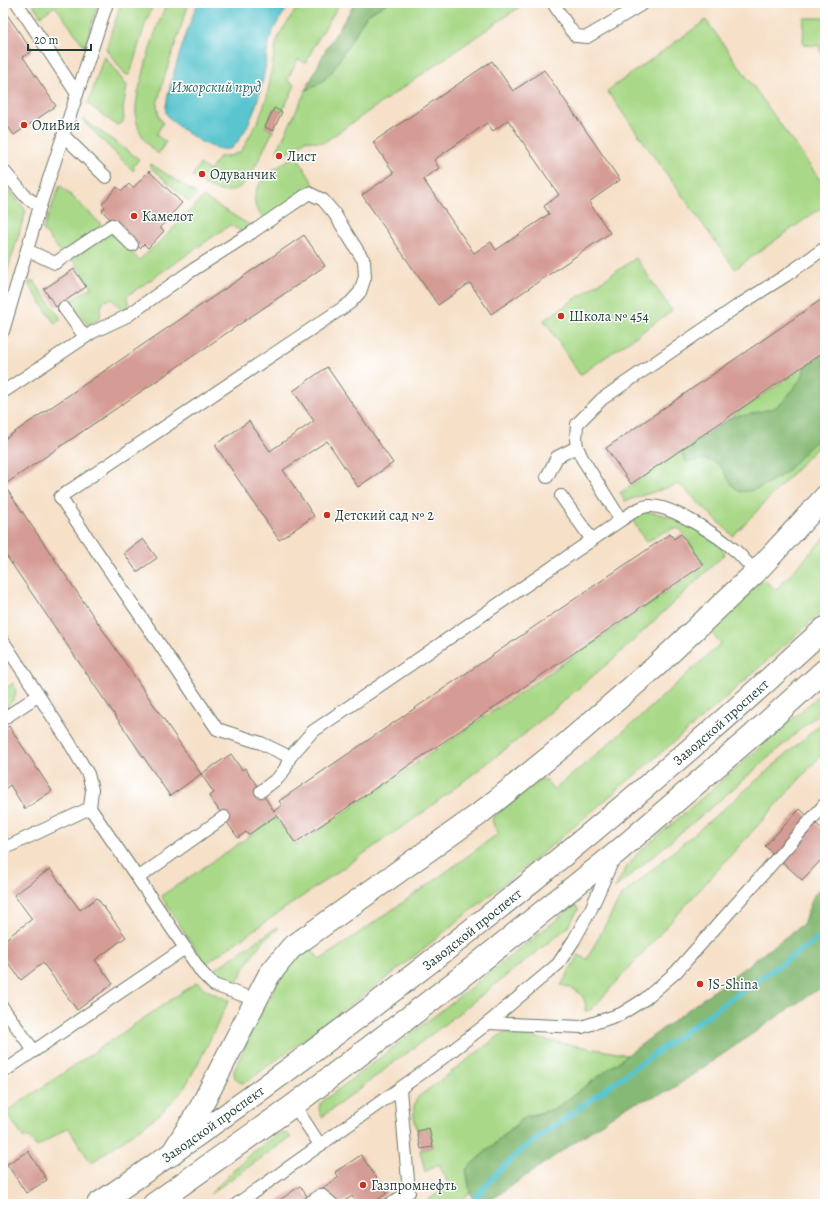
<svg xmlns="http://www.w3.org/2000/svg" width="828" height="1207" font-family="Alegreya,serif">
<rect width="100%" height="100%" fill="#fff"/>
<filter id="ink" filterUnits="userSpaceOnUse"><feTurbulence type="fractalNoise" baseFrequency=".025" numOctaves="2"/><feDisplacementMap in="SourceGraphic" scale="8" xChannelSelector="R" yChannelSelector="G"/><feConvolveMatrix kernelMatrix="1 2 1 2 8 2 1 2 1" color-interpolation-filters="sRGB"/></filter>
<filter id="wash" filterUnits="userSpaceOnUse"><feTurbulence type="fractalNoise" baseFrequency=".012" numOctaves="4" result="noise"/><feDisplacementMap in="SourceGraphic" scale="16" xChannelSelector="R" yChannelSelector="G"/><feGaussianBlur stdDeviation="0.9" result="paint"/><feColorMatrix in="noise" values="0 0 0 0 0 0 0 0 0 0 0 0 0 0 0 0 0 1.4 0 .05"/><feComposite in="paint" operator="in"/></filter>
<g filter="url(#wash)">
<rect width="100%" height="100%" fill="#f6e0c8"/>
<g fill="#a9d988" stroke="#648b5e">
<polygon points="32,3 98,3 85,47 55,6 41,16"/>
<polygon points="121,3 154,3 145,24 130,74 128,75 125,74 106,49"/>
<path d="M 167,3 L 189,3 L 164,78 L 157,105 L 159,117 L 163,123 L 156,135 L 166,142 L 158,154 C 147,146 138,132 136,118 C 135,105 138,91 142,79 C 148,53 156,28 167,3 Z"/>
<path d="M 305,3 L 340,3 L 315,44 L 306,63 L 298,59 L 287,80 L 295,85 L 282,112 L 274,108 L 265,127 L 273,131 C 268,140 264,150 259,159 C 250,178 239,199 213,189 C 206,186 199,180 192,176 L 200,164 L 210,171 L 219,157 L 229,156 L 238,153 L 242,150 L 259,119 L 267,97 L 276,45 L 279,35 L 295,11 Z"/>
<polygon points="387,3 525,3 323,143 306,140 283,155 279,154 277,151 306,90 318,85 332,72 366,16"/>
<polygon points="804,18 825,18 825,52 820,52 820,46 803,45"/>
<polygon points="706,20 825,187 825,205 735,269 607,91"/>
<polygon points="104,56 127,86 123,109 124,119 122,123 118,125 115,124 88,104"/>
<polygon points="83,119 139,159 133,167 135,169 133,171 83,121"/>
<path d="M 296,155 L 314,185 L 265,219 C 260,215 256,210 255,204 C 251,180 280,166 296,155 Z"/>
<polygon points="151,164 197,194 189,202 149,166"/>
<polygon points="3,181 26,211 3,285"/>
<polygon points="60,185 100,223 101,226 62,254 43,230"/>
<polygon points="203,197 253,227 244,233 230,225 127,296 129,308 123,311 112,299 104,301 101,307 100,318 90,324 86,323 70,301 92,287 72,259 108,235 116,235 139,260 162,240"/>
<polygon points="636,258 672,311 580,375 544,320"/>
<polygon points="31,281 34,281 61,319 55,324 29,285 28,283"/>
<polygon points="825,353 825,439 733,536 679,484 625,501 620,493"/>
<path d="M 649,512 C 673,515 712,532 725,554 L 620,653 L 515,742 L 418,816 L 205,964 L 161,896 L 224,854 L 275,818 L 297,845 L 705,566 L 680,529 C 670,526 656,537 646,542 L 631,518 L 640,513 Z"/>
<path d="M 825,537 L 825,609 L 715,707 L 557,841 L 397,970 L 248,1081 L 242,1083 C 236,1081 234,1078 234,1071 C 247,1043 281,959 310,949 L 313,951 L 320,960 L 435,880 L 499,833 C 495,828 491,824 493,817 L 541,779 L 547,781 L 554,790 L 639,718 L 721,643 L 713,635 L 713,629 L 761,581 L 767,582 L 776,590 Z"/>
<path d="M 13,683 C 20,697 13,701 3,709 L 3,690 Z"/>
<polygon points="825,690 825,708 727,794 615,888 628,865 639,852 724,779"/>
<path d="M 825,720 L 825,751 L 592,1009 L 585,1012 C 585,1009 586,1005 585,1002 C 583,991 569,987 561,985 L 566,977 L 578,955 L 587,959 L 621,896 L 733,801 Z"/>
<path d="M 575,905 L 578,908 L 578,910 L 568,927 L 445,1024 L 322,1117 C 318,1111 318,1106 323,1101 L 437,1014 Z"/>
<path d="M 277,927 L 278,929 C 255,946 249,960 236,984 L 218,978 L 211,972 Z"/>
<path d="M 197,982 C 206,991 216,995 229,1000 L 200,1060 L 183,1090 L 160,1114 L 91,1163 L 68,1127 L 37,1147 L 29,1138 L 23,1137 L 6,1112 Z"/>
<path d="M 507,1033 L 628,1055 L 555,1109 L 525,1116 L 466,1169 L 470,1192 L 459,1204 L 422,1204 L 449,1186 L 439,1164 L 425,1172 L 420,1150 L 433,1147 L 429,1128 L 417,1130 C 414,1119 411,1107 418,1097 L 500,1035 Z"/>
<polygon points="282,1133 288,1134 291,1137 210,1194 249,1155 278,1134"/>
</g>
<g fill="#86b974" stroke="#527b54">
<polygon points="355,3 387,3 366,16 332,72 318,85 306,90 325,51"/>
<path d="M 825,353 L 825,431 L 784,474 L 759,488 L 749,491 L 740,492 C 738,490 735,488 733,486 C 724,476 724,462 708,460 C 701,459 693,462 686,462 L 681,452 L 732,417 L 751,414 L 773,408 L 782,403 L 802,377 L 805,367 Z"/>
<polygon points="825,884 825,986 812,993 669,1091 627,1106 485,1204 477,1204 470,1192 466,1169 524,1118 555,1109 803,924 814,895"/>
</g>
<path fill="#58c5cf" stroke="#3c8182" d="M 198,3 L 292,3 C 283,13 274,26 270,39 C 267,49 266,59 265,69 C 261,91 255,113 244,132 C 241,137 237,143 233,147 C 225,153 209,146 201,142 C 193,137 170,122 166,113 C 162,104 191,16 198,3 Z"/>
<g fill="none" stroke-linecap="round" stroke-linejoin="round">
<polyline stroke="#58c5cf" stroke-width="6" points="470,1204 498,1172 520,1151 729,1000 825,934"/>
</g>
<g id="blocks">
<g fill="#d59c95" fill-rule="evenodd">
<polygon points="6,13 32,51 23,57 56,106 14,135 3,120 3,15"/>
<path d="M 492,61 L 513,91 L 544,70 L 620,180 L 589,202 L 610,233 L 491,314 L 470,283 L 438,305 L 362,195 L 394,173 L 373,142 ZM 508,120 L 559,195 L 544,206 L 549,214 L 496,250 L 491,242 L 474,253 L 423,179 L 439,168 L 434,160 L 487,123 L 493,131 Z"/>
<polygon points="274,108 282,112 273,131 265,127"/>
<polygon points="149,171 182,203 166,220 167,221 160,227 164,231 148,248 144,244 140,248 102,211 105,207 102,204 117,187 122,191 129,184 133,188"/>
<polygon points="304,235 325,266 4,485 201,774 170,796 3,551 3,440"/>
<polygon points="74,269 86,287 56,307 44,289"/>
<polygon points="825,297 825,351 631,484 606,448"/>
<polygon points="327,367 393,463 358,487 327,441 283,470 314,516 279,540 215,445 249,421 270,451 314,421 293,391"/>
<polygon points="670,534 674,539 681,534 703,565 295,843 277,815 248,835 246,832 238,838 209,796 214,793 201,774 231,754 242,770 245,768 274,811 282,805 279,801"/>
<polygon points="143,539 157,558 137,572 124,553"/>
<polygon points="9,726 52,791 25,809 10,785 3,790 3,730"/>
<polygon points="800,809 825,832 825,856 802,880 765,846"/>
<polygon points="50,869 80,910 97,898 126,937 95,960 113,984 77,1010 43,963 21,980 3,956 3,941 32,919 14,895"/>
<polygon points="429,1128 433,1147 421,1149 417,1131"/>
<polygon points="28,1151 47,1180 26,1193 7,1164"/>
<polygon points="361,1155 387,1193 372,1204 358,1204 352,1196 340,1204 278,1204 277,1202 300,1186 308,1198 339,1177 335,1172"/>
</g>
</g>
</g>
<g filter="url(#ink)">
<use href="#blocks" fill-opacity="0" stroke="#6a7668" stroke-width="1"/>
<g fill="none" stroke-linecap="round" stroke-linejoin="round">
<g stroke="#6a7668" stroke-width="14">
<g id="lane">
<polyline points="17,3 77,94"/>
<polyline points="553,3 570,29 576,36 587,37 644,3"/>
<polyline points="64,136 106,177"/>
<polyline points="3,170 26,197 40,206"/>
<polyline points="27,250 55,263 112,225 132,245"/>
<polyline points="64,308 85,337"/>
<polyline points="3,331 40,206 107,3"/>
<polyline points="3,392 93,332 127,316 188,273 251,233 309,193 323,200 334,213 364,261 365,277 360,292 350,303 60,497 217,729 261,743 290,757"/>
<polyline points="547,477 557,457 577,447"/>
<polyline points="561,496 592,540"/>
<path d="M 621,520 C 629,515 638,507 648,506 C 671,504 720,537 737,552 C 743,558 749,565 756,572"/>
<polyline points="3,641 69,742 88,774 92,790 90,808 202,973 214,985 256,1000"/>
<polyline points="3,719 39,695"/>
<polyline points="261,791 278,778 285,769 290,757 312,732 621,520 582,458 577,447 576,439 577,424 602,399 736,307 785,276 825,248"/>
<polyline points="3,849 90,808"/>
<polyline points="138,878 224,817"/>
<polyline points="3,1008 34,1051"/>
<polyline points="488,1023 582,1027 621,1014 645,999 676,972 825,804"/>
<polyline points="3,1072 185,948"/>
<polyline points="294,1105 320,1145"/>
<polyline points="237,1204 440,1060 488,1023 558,964 574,940 591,909 612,862"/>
<polyline points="308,1204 321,1195 332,1204"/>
<polyline points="390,1204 409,1192 400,1089"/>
</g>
</g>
<g stroke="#6a7668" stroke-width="24">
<polyline id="street" points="171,1155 201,1107 269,975 291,948 478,815 567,743 655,667 756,572 825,497"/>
</g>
<g stroke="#6a7668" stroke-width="24">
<g id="primary">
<path id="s1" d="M 98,1204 C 312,1059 516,900 711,731 C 750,697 787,662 825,628"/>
<polyline points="154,1204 294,1105 451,985 616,853 753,735 825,670"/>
</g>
</g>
<use href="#lane" stroke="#fff" stroke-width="12"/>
<use href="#street" stroke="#fff" stroke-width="22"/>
<use href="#primary" stroke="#fff" stroke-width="22"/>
</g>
</g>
<g fill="#c8321e" stroke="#fff" stroke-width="1.5">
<circle cx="24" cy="125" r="4"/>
<circle cx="279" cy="156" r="4"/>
<circle cx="202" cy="174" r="4"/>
<circle cx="134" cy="216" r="4"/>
<circle cx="561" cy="316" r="4"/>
<circle cx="327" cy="515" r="4"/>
<circle cx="700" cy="984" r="4"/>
<circle cx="363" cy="1185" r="4"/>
</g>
<g text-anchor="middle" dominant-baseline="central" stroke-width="3" stroke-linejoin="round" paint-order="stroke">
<g font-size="14" fill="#1f3d34" stroke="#fff" text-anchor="start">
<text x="32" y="125">ОлиВия</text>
<text x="287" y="156">Лист</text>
<text x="210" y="174">Одуванчик</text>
<text x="142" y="216">Камелот</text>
<text x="569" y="316">Школа № 454</text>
<text x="335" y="515">Детский сад № 2</text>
<text x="708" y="984">JS-Shina</text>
<text x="371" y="1185">Газпромнефть</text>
</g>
<g font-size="14" fill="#1f3d34" stroke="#fff">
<text stroke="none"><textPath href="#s1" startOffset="788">Заводской проспект</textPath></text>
<text stroke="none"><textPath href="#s1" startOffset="464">Заводской проспект</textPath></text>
<text stroke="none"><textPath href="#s1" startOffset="140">Заводской проспект</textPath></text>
</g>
<g font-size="15" font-style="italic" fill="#306662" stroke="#fff">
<text x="216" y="87">Ижорский пруд</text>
</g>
</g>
<rect width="828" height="1207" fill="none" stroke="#fff" stroke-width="16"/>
<path d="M28 44v6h63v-6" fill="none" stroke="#1f3d34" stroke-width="2"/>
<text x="34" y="44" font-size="12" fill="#1f3d34" stroke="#ffffff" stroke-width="3" paint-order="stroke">20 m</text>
</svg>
